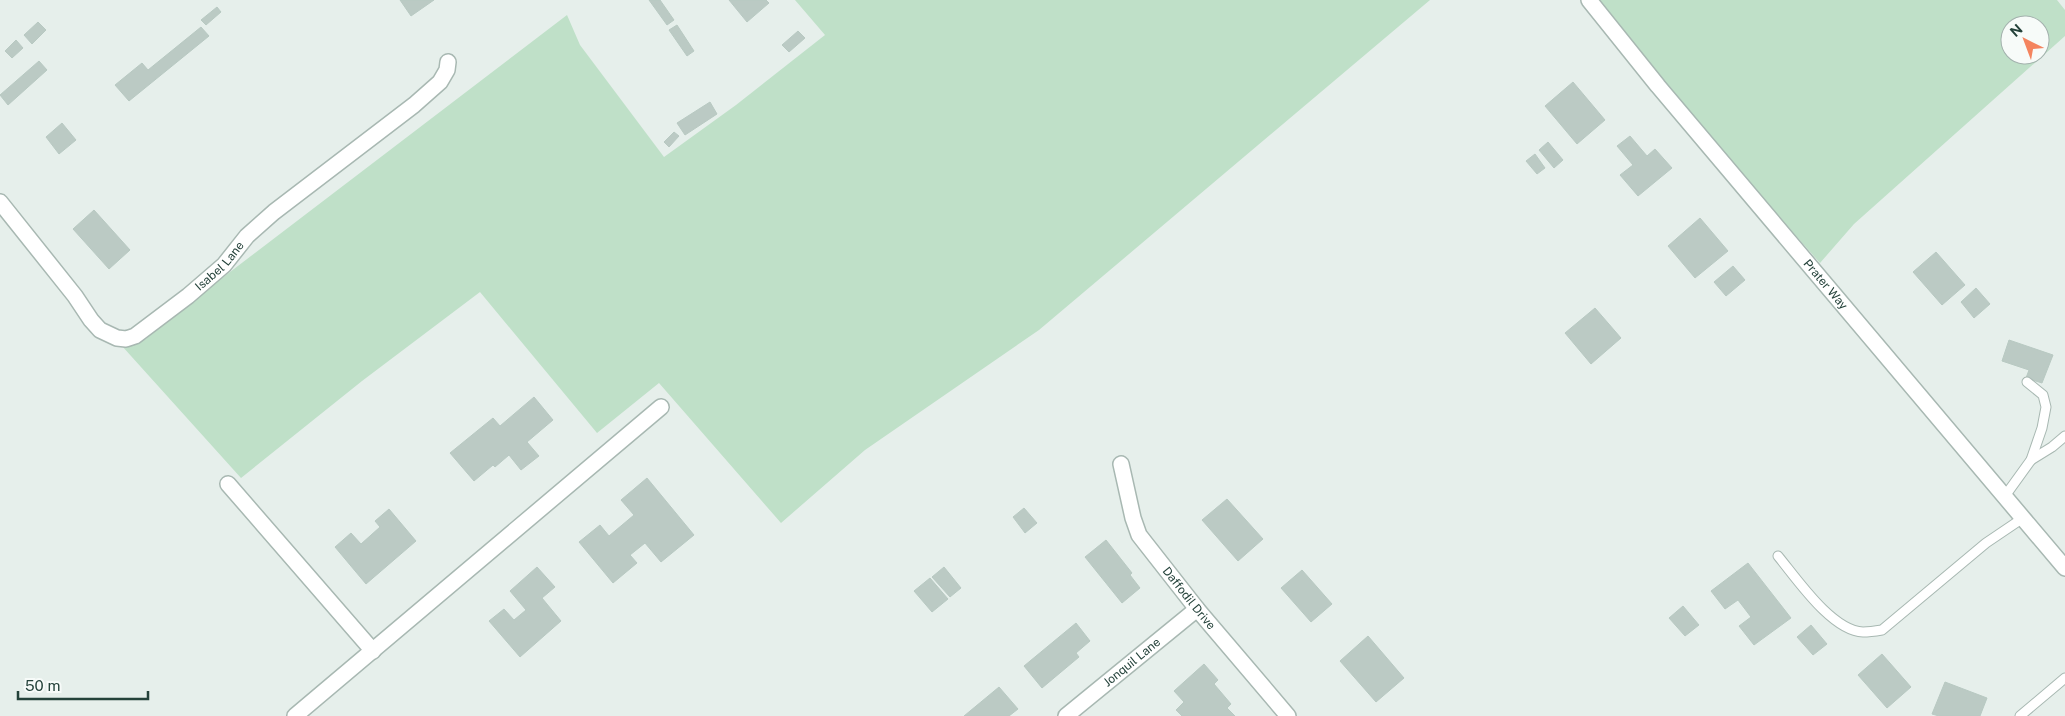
<svg xmlns="http://www.w3.org/2000/svg" width="2065" height="716" font-family="'Public Sans',sans-serif">
<rect width="100%" height="100%" fill="#e6efeb"/>
<g fill="#bfe0c8" fill-rule="evenodd">
<polygon points="795,0 1430,0 1039,330 865,450 781,523 659,383 597,433 480,292 362,381 241,478 122,346 146,339 171,317 567,15 580,45 664,157 736,105 825,35"/>
<path d="M 1587,0 L 2057,0 L 2065,10 L 2065,36 L 1854,224 L 1820,263 ZM 2010,25 L 2040,25 L 2040,55 L 2010,55 Z"/>
</g>
<g fill="#bbcac4" stroke="#b8c9c2">
<polygon points="400,0 434,0 411,16"/>
<polygon points="649,0 660,0 674,20 667,25"/>
<polygon points="729,0 766,0 769,3 747,22"/>
<polygon points="217,7 221,12 206,25 201,20"/>
<polygon points="38,22 46,30 32,44 24,35"/>
<polygon points="677,25 694,51 687,56 669,30"/>
<polygon points="201,27 209,36 129,101 115,85 142,63 148,70"/>
<polygon points="798,31 805,38 789,52 782,45"/>
<polygon points="16,40 23,48 12,58 5,51"/>
<polygon points="39,61 47,70 8,105 0,95"/>
<polygon points="1573,82 1605,120 1577,144 1545,106"/>
<polygon points="710,102 717,114 685,135 677,123"/>
<polygon points="62,123 76,140 59,154 46,137"/>
<polygon points="674,132 679,136 669,147 664,142"/>
<polygon points="1630,136 1647,156 1655,149 1672,168 1638,196 1620,175 1633,165 1617,146"/>
<polygon points="1548,142 1563,160 1554,168 1539,150"/>
<polygon points="1535,154 1545,168 1537,174 1526,161"/>
<polygon points="94,210 130,250 109,269 73,229"/>
<polygon points="1700,218 1728,251 1695,278 1668,246"/>
<polygon points="1936,252 1965,285 1942,305 1913,272"/>
<polygon points="1733,266 1745,280 1726,296 1714,282"/>
<polygon points="1976,288 1990,304 1974,318 1961,302"/>
<polygon points="1595,308 1621,338 1591,364 1565,333"/>
<polygon points="2009,340 2053,355 2042,383 2026,378 2029,370 2002,361"/>
<polygon points="534,397 553,420 527,442 539,456 521,470 509,455 495,467 493,465 474,481 450,453 493,418 500,426"/>
<polygon points="647,478 694,535 661,562 645,543 630,555 637,563 613,583 579,542 600,525 609,536 634,515 621,500"/>
<polygon points="1227,499 1263,539 1238,561 1202,520"/>
<polygon points="1024,508 1037,523 1025,533 1013,517"/>
<polygon points="389,509 416,541 366,584 335,547 351,533 361,544 380,527 375,521"/>
<polygon points="1106,540 1132,573 1130,575 1140,588 1122,603 1085,557"/>
<polygon points="1748,563 1791,618 1754,645 1739,626 1751,617 1738,600 1725,609 1711,591"/>
<polygon points="537,567 555,587 542,598 561,621 520,657 489,621 504,609 514,620 526,610 510,591"/>
<polygon points="944,567 961,588 950,597 932,577"/>
<polygon points="1302,570 1332,604 1311,622 1281,588"/>
<polygon points="930,578 948,599 932,612 914,591"/>
<polygon points="1683,606 1699,625 1685,636 1669,618"/>
<polygon points="1076,623 1090,641 1076,653 1079,657 1042,688 1024,666"/>
<polygon points="1811,625 1827,644 1813,655 1797,637"/>
<polygon points="1368,636 1404,678 1376,702 1340,661"/>
<polygon points="1882,654 1911,687 1887,708 1858,675"/>
<polygon points="1204,664 1218,680 1214,684 1231,704 1227,708 1235,716 1182,716 1176,710 1184,702 1174,691"/>
<polygon points="1945,682 1987,698 1980,716 1939,716 1932,714"/>
<polygon points="999,687 1018,709 1009,716 964,716"/>
</g>
<g fill="none" stroke-linecap="round" stroke-linejoin="round">
<g stroke="#a8b8b2" stroke-width="11">
<g id="service">
<polyline points="2031,460 2052,447 2065,436"/>
<polyline points="2005,496 2031,460 2042,428 2046,407 2043,395 2027,382"/>
<path d="M 1778,556 C 1797,579 1832,631 1863,632 C 1869,632 1876,631 1882,630 L 1986,543 L 2023,518"/>
<polyline points="2020,716 2065,678"/>
</g>
</g>
<g stroke="#a8b8b2" stroke-width="18">
<g id="minor">
<path id="s1" d="M 1589,0 L 1658,86 L 2065,568"/>
<path id="s2" d="M 0,202 L 75,296 L 91,320 L 100,330 L 117,338 L 126,339 L 135,336 L 188,296 L 224,265 L 247,236 L 274,212 L 414,105 L 440,82 L 447,70 L 448,62"/>
<path id="s3" d="M 1121,464 L 1133,518 L 1139,535 L 1197,609 L 1288,716"/>
<polyline points="228,484 373,651"/>
<polyline points="295,716 661,407"/>
<path id="s4" d="M 1066,716 L 1197,609"/>
</g>
</g>
<use href="#service" stroke="#fff" stroke-width="9"/>
<use href="#minor" stroke="#fff" stroke-width="15"/>
</g>
<g text-anchor="middle" dominant-baseline="central" stroke-width="4.5" stroke-linejoin="round" paint-order="stroke">
<g font-size="12" fill="#24423a" stroke="#f7fbf9">
<text stroke="none"><textPath href="#s2" startOffset="310">Isabel Lane</textPath></text>
<text stroke="none"><textPath href="#s1" startOffset="370">Prater Way</textPath></text>
<text stroke="none"><textPath href="#s3" startOffset="154">Daffodil Drive</textPath></text>
<text stroke="none"><textPath href="#s4" startOffset="85">Jonquil Lane</textPath></text>
</g>
</g>
<g transform="translate(2025 40) rotate(318)"><circle r="24" fill="#f7fbf9" stroke="#a3b1ad"/>
<path d="M0-4L9 19L0 12L-9 19Z" fill="#f4845f"/>
<text y="-8" font-size="14" font-weight="bold" text-anchor="middle" fill="#24423a">N</text>
</g>
<path d="M18 691v8h130v-8" fill="none" stroke="#24423a" stroke-width="2.5"/>
<text x="25" y="691" font-size="15" fill="#24423a" stroke="#f7fbf9" stroke-width="4" paint-order="stroke">50 m</text>
</svg>
